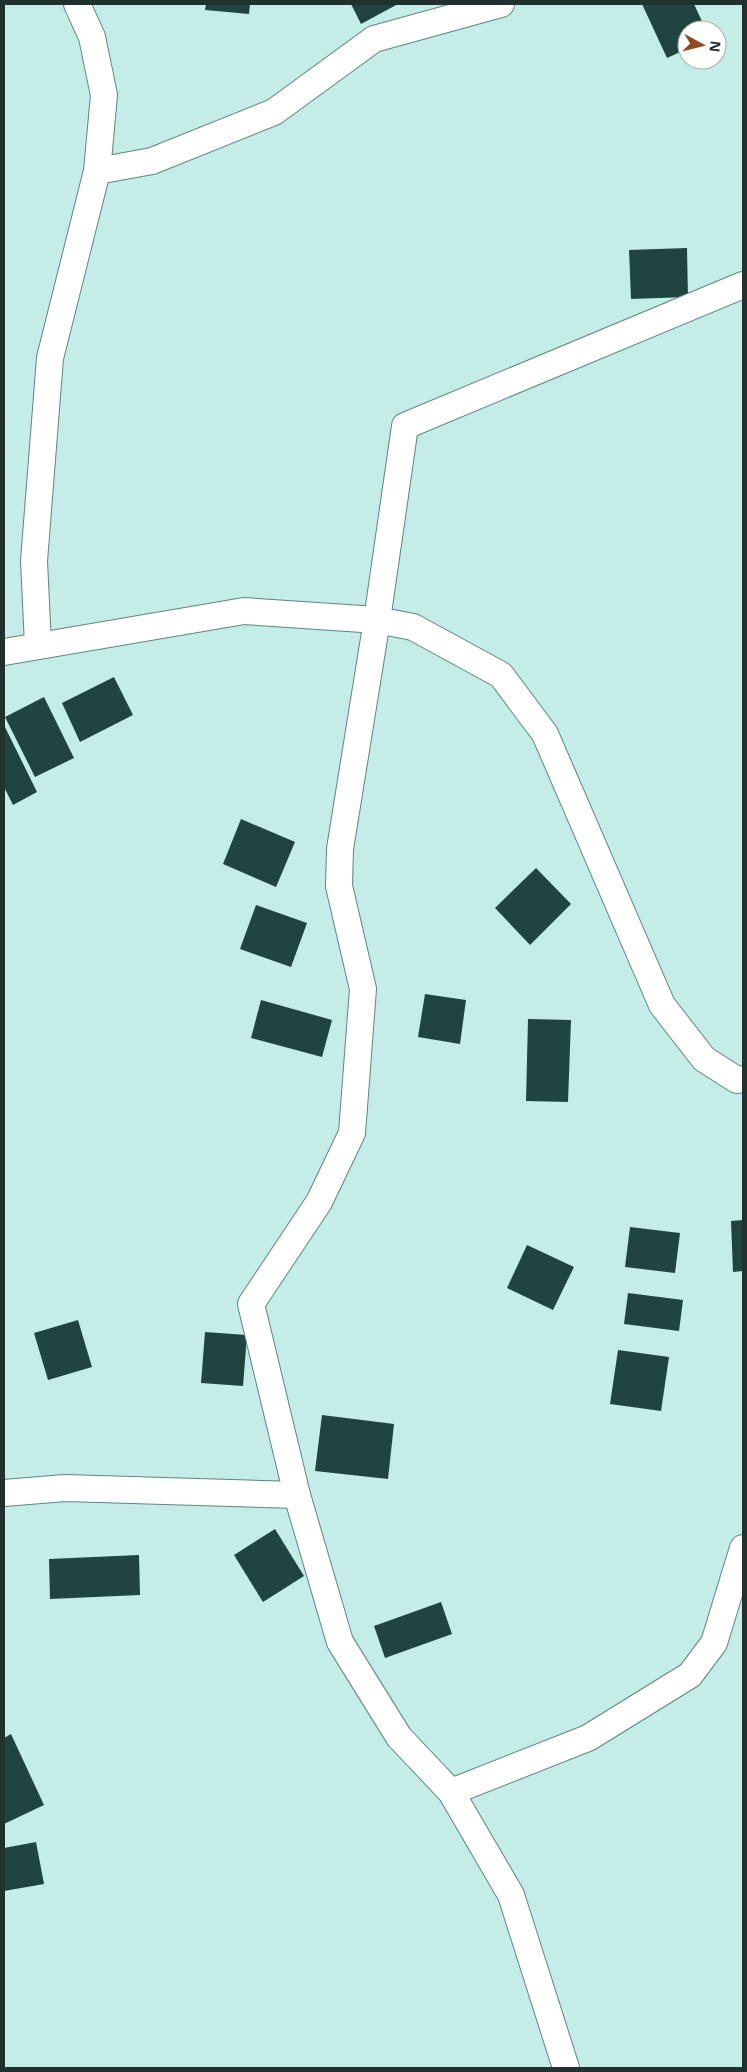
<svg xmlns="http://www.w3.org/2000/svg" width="747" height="2072" font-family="'Noto Sans',sans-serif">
<rect width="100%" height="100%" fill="#c4ede7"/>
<g fill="#204541">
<polygon points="206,4 250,4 249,14 205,10"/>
<polygon points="351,4 398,4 361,24"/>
<polygon points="642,4 694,4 706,30 687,30 687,49 667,58"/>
<polygon points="687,248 688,297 631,299 629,250"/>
<polygon points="114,677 133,715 80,742 62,703"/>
<polygon points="44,697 74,758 35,777 5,717"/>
<polygon points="4,725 37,792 13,805 4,787"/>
<polygon points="241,819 295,842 276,887 223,864"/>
<polygon points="536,868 571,904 530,945 495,908"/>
<polygon points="256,905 307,923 291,967 240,949"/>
<polygon points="425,994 466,1000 460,1044 418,1037"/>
<polygon points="261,1000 332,1020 322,1057 251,1038"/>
<polygon points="528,1019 571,1020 568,1102 526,1101"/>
<polygon points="743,1220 743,1271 733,1272 731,1221"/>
<polygon points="630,1227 680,1233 675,1273 625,1267"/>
<polygon points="527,1245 574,1267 553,1310 507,1288"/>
<polygon points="628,1293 683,1300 679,1331 624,1324"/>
<polygon points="78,1320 92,1367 48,1380 34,1333"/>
<polygon points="205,1332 247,1335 243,1386 201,1383"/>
<polygon points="618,1350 669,1357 661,1411 610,1404"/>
<polygon points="322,1415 394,1424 388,1479 315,1471"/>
<polygon points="275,1529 304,1576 263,1602 234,1555"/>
<polygon points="139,1555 140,1595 50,1599 49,1559"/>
<polygon points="441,1602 452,1634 385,1658 374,1626"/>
<polygon points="11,1734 44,1805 4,1824 4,1738"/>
<polygon points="36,1842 44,1884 4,1891 4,1848"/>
</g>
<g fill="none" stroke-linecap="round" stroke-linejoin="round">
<g stroke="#5f8580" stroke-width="28">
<g id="minor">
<polyline points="97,171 152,161 274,112 374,39 501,4"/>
<polyline points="38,645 34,561 50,358 97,171 104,95 92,37 77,4"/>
<polyline points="4,652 244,611 377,620 413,627 501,675 545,734 662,1005 704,1059 737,1080 743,1079"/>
<polyline points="4,1493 65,1488 297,1495"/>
<polyline points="451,1792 588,1738 690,1675 714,1643 743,1548"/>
<polyline points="566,2068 511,1895 451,1792 399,1737 340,1642 297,1495 251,1304 319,1202 352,1133 363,989 339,886 340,849 377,620 405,426 743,285"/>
</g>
</g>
<use href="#minor" stroke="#fff" stroke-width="26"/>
</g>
<rect width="747" height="2072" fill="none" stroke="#20312f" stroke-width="10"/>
<g transform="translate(702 45) rotate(97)"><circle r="24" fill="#ffffff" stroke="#a6adac"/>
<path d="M0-4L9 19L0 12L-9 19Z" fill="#8f4a1f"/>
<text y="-8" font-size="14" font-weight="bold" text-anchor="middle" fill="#20312f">N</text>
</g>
</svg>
